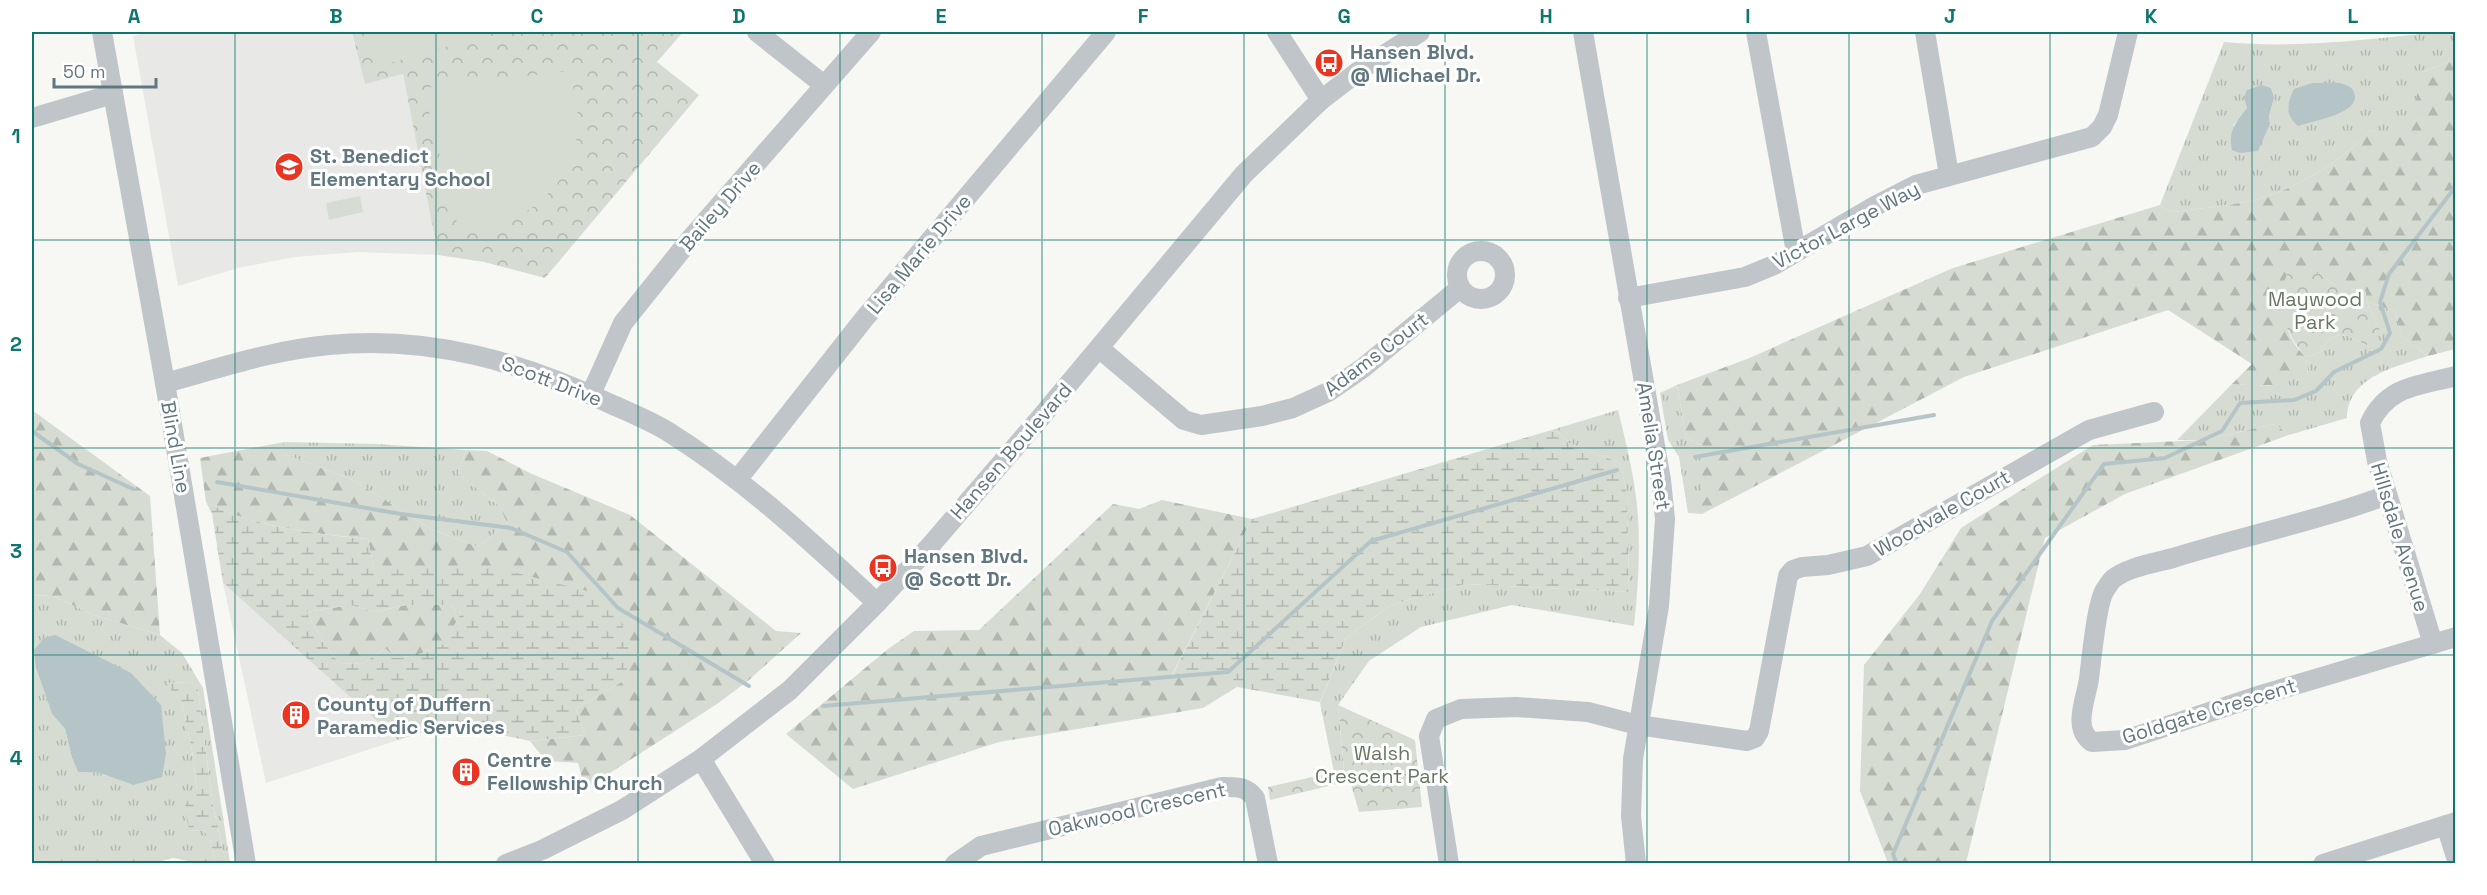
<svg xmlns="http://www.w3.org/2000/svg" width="2487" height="895" font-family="'Space Grotesk',sans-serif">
<defs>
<pattern id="grass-tufts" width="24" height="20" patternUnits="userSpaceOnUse" patternTransform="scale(1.5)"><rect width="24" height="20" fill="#d7dcd3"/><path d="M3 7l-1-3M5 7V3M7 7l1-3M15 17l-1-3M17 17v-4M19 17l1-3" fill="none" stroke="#b2b7b0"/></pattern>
<pattern id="forest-firs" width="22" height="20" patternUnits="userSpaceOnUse" patternTransform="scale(1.5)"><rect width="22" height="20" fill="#d7dcd3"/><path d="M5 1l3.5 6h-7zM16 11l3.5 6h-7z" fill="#b2b7b0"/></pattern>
<pattern id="wetland-marsh" width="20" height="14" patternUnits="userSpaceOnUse" patternTransform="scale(1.5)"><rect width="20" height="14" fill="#d7dcd3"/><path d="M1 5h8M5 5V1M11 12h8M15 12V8" fill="none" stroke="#b2b7b0"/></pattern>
<pattern id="park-crowns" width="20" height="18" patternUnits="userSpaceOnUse" patternTransform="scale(1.5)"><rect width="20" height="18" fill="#d7dcd3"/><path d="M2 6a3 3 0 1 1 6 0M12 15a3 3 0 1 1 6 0" fill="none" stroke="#b2b7b0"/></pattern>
</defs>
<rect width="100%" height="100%" fill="#f7f7f4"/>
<g fill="#e8e8e7">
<polygon points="148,32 352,32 365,83 403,74 438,255 358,252 295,257 238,268 178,286 133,36"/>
<polygon points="223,583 398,740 266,783"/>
</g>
<g fill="url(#grass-tufts)" fill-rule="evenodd">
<path d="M 2441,32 L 2455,32 L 2455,60 L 2420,73 L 2420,117 L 2394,138 L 2371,130 C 2337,165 2293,192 2245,202 C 2221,207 2196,209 2172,212 L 2160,205 L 2224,42 C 2298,49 2367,39 2441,32 ZM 2274,98 L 2269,116 L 2270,124 L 2233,126 L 2247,108 Z"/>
<path d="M 2367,302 L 2395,311 L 2402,337 L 2428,356 C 2396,367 2348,376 2347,418 L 2289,435 L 2275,424 L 2204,440 L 2177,440 L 2232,384 L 2268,386 L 2308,372 L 2306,357 L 2321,352 C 2332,327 2347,334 2366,345 L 2380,330 Z"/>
<polygon points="1677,385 1686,438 1702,445 1702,514 1688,513 1679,457 1668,440 1660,393"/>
<path d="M 1618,410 C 1624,434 1630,459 1634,483 C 1642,530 1639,580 1634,626 L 1512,605 L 1421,627 L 1369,661 L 1338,705 L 1344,771 L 1334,772 L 1320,703 L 1346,638 L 1391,605 L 1465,584 L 1629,592 L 1627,493 L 1620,463 L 1569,443 L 1555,429 Z"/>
<polygon points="284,442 376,444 466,450 458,473 500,507 507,523 478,547 431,529 353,480 284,454"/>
<path d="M 32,595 L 53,596 L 94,615 L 160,635 L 182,653 L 203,688 L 230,863 L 226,863 L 213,806 L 198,690 L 191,682 L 167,683 L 182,704 L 192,750 L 197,791 L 189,831 L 203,830 L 210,839 L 215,863 L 190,863 L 188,861 L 173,858 L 150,864 L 32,864 ZM 36,668 L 133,785 L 100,773 L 78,772 L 72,758 L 65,729 L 52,714 Z"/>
</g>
<g fill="url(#forest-firs)">
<path d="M 2455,60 L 2455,349 L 2428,356 L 2402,337 L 2395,311 L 2367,302 L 2365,290 L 2341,289 L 2326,279 L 2285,283 L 2278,297 C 2284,319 2288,341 2306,357 L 2308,372 C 2280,389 2264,386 2232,384 L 2252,364 L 2168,310 L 1964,377 L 1702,514 L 1702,445 L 1686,438 L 1677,385 L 1747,359 L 1953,268 L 2160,205 L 2172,212 C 2196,209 2221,207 2245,202 C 2293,192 2337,165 2371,130 L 2394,137 L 2420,117 L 2415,108 L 2420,73 Z"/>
<polygon points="32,410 150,496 160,635 94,615 53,596 32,595"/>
<polygon points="2275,424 2289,435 2125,494 2045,538 1966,863 1888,863 1860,791 1864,665 1920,594 1961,528 2093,445 2204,440"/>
<path d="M 284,442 L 284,454 L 353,480 L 431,529 L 478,547 L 507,523 L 500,507 L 458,473 L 466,450 L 487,451 L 532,474 L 630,515 L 776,631 L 801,633 L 749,680 L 717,704 L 585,789 L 578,763 L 546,761 L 530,741 L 585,735 L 576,709 L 623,681 L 374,570 L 368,539 C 317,534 251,527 206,502 L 200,458 Z"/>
<polygon points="1162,500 1252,519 1172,675 1232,675 1237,687 1203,708 999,742 853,789 786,734 888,649 914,631 979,630 1113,504 1139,509"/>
<polygon points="351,605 374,612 406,605 449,605 461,613 445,644 417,655 395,658 385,648 363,664 339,663 324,643 306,612"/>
</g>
<g fill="url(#wetland-marsh)" fill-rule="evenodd">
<polygon points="1555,429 1569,443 1620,463 1627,493 1629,592 1465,584 1391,605 1346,638 1320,702 1237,687 1231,675 1172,676 1252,519"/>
<path d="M 206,502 C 252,527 317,534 368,539 L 374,570 L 493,567 L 599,594 L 619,614 L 631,656 L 623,681 L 576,709 L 585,735 L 530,741 L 450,724 L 398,740 L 223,583 L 212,514 ZM 351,605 L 374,612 L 406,605 L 449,605 L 461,613 L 444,644 L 417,655 L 395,658 L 385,648 L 363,664 L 339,663 L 324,643 L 306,612 Z"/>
<polygon points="191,682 198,690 213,806 226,863 215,863 210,839 203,830 189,831 185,804 197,791 192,750 182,704 166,683"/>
</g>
<g fill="url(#park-crowns)">
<polygon points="352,32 683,32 657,62 699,95 545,278 484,262 438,255 403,74 365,84"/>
<path d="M 2322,273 C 2332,289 2348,289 2365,290 L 2367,302 L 2380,330 L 2376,340 L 2366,345 C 2347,334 2332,327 2321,352 L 2306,357 C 2295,347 2277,312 2278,296 C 2279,290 2285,281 2287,274 Z"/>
<polygon points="1338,705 1415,740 1422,807 1359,812 1350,781 1270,800 1268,787 1344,770"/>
</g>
<g fill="#d7dcd3">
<polygon points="365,32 497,32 376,67"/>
<path d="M 569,71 C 573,87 578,104 578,121 C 579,166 546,208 504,222 C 490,226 474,228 459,231 L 425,96 L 431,87 Z"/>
<polygon points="360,196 363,212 329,220 326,203"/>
</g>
<g fill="#b5c5c7">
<path d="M 2312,83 C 2324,83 2356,78 2355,98 C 2354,102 2351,107 2347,109 C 2334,118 2313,121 2298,126 C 2285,115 2287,103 2294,89 Z"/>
<path d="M 2262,85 L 2271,88 L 2274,98 L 2269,116 L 2270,124 L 2258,151 L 2240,153 L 2232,150 C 2228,131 2236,122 2247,108 L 2244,97 L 2247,90 Z"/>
<polygon points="55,635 131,673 161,705 166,754 162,777 133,785 100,773 78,772 72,758 65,729 52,714 36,668 34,650 44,638"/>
</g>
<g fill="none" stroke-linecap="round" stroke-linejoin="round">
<g stroke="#b5c5c7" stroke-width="4">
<polyline points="32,431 78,464 133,489"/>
<polyline points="1695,457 1934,415"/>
<polyline points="217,482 401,514 511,528 567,552 618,608 749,686"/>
<polyline points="823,706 1228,672 1371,541 1617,470"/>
<polyline points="1897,864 1893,854 1992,621 2104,464 2165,458 2222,431 2240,403 2294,400 2316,391 2334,372 2381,349 2390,333 2380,302 2389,274 2456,186"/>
</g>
<g stroke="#bfc5c8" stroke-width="20">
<polyline points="102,32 165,383 246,864"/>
<polyline points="757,32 824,85"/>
<polyline points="1277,32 1321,100"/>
<polyline points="1583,32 1661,480 1665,519 1659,606 1633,759 1631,816 1636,864"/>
<polyline points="1756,32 1796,252"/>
<polyline points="1925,32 1949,175"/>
<polyline points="32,118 113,94"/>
<circle cx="1481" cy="275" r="24"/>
<polyline points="1628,298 1745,277 1774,265 1875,206 1916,185 2092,137 2102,127 2108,115 2128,32"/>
<polyline points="1099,348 1184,420 1201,425 1262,416 1293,408 1328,392 1363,368 1460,288"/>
<path d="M 165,383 C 220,368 273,350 329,345 C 430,335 523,362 613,405 C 631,413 650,421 667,431 C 744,479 811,541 877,603"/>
<polyline points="591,394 623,323 692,237 871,32"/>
<polyline points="737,480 864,319 1106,32"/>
<path d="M 2387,495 C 2317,521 2244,536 2173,558 C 2155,563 2128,567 2113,579 C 2110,582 2107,587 2105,590 C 2097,601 2091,662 2089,679 C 2086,699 2072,728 2092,742 L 2125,740 L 2261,695 L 2456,637"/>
<path d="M 2433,644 L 2377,461 L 2370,423 C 2388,385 2419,386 2456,376"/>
<polyline points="701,759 765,864"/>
<polyline points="2446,825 2456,857"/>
<polyline points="506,864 542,850 622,810 701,759 790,690 877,603 930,546 1041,417 1244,174 1321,100 1359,71 1420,32"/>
<path d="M 955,864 L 981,846 L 1222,787 C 1237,787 1246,786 1255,798 L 1268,864"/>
<polyline points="1449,864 1429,736 1436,719 1461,709 1516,707 1588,712 1638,725 1747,741 1755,738 1759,731 1788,576 1793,570 1802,567 1828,565 1867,556 2089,430 2154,412"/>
<polyline points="2323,864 2456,822"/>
</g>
</g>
<path fill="none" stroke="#0f766e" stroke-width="1.5" stroke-opacity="0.55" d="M 235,32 L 235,864M 436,32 L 436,864M 638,32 L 638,864M 840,32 L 840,864M 1042,32 L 1042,864M 1244,32 L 1244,864M 1445,32 L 1445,864M 1647,32 L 1647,864M 1849,32 L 1849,864M 2050,32 L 2050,864M 2252,32 L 2252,864M 32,240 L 2456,240M 32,448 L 2456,448M 32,655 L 2456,655"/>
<defs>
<g id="bus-disc" transform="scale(1.5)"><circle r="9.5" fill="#e93522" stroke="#fff"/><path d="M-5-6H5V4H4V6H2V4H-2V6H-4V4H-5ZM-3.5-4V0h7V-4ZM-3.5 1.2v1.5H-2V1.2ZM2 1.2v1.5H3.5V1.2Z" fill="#fff"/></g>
<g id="school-disc" transform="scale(1.5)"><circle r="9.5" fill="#e93522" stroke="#fff"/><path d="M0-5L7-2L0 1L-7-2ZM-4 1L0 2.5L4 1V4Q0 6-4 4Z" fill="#fff"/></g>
<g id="building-disc" transform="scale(1.5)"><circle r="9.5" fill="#e93522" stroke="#fff"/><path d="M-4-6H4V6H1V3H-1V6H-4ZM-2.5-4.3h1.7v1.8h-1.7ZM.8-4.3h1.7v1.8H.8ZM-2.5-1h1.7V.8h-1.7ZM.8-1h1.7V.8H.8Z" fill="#fff"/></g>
</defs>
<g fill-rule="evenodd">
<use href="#bus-disc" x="1329" y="63"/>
<use href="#school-disc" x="289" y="167"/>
<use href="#bus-disc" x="883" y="568"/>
<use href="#building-disc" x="296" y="715"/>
<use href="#building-disc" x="466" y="772"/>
</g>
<g text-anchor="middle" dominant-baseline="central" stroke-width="6" stroke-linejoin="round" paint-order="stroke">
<g font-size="20" font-weight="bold" fill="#617780" stroke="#fff" text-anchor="start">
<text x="1350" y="52">Hansen Blvd.<tspan x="1350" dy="23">@ Michael Dr.</tspan></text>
<text x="310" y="156">St. Benedict<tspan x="310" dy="23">Elementary School</tspan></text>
<text x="904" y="556">Hansen Blvd.<tspan x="904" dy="23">@ Scott Dr.</tspan></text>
<text x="317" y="704">County of Duffern<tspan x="317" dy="23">Paramedic Services</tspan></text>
<text x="487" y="760">Centre<tspan x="487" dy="23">Fellowship Church</tspan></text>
</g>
<g font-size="20" fill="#617780" stroke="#fff">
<text transform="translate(720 206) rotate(-49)">Bailey Drive</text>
<text transform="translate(1846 225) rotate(-28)">Victor Large Way</text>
<text transform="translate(919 254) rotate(-50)">Lisa Marie Drive</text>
<text transform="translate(1376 354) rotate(-37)">Adams Court</text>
<text transform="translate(552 381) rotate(21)">Scott Drive</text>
<text transform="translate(1654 446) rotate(81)">Amelia Street</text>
<text transform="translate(176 447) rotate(80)">Blind Line</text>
<text transform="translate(1011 451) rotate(-49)">Hansen Boulevard</text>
<text transform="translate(1942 513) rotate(-30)">Woodvale Court</text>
<text transform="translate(2400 537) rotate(73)">Hillsdale Avenue</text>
<text transform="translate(2209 711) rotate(-17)">Goldgate Crescent</text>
<text transform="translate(1137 809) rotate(-13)">Oakwood Crescent</text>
</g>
<g font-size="20" fill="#677860" stroke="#fff">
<text x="2315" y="299">Maywood<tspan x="2315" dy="23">Park</tspan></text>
<text x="1382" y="753">Walsh<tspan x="1382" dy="23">Crescent Park</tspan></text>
</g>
</g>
<rect width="2487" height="895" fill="none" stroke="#ffffff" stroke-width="66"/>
<path d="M54 78v9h102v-9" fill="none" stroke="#617780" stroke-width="3"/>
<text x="63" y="78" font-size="18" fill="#617780" stroke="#ffffff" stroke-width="4.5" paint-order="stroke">50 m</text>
<rect x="33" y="33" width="2421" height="829" fill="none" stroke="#0f766e" stroke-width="2"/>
<g font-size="20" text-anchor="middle" font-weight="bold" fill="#0f766e">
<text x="134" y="23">A</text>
<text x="336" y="23">B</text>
<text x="537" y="23">C</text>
<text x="739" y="23">D</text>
<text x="941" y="23">E</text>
<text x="1143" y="23">F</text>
<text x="1344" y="23">G</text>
<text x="1546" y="23">H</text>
<text x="1748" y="23">I</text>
<text x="1950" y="23">J</text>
<text x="2151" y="23">K</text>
<text x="2353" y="23">L</text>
<text x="16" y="143">1</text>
<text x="16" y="351">2</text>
<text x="16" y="558">3</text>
<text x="16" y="765">4</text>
</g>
</svg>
